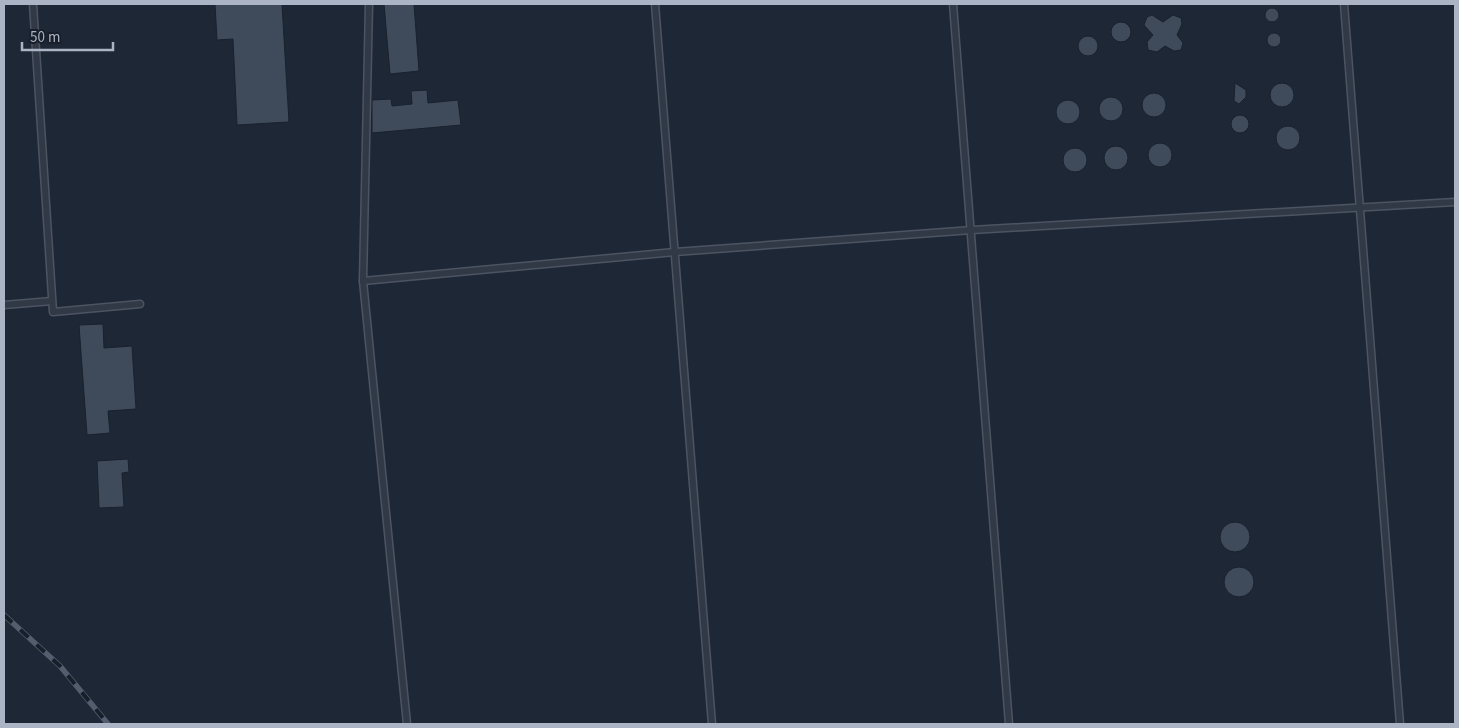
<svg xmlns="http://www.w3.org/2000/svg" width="1459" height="728" font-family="'Source Sans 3',sans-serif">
<rect width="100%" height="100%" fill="#1e2736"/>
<g fill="#3f4a5b" stroke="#19212d">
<polygon points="215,4 282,4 289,122 237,125 233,39 217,40"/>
<polygon points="384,4 414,4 419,71 390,74"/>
<circle cx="1272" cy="15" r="7"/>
<polygon points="1152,15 1163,22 1173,15 1181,18 1182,24 1177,35 1183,43 1181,50 1174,51 1165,46 1157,52 1148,50 1147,42 1153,35 1144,25 1147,17"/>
<circle cx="1121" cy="32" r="10"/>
<circle cx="1274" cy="40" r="7"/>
<circle cx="1088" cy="46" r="10"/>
<polygon points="1235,83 1246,90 1246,97 1239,104 1234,101"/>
<circle cx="1282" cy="95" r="12"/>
<polygon points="427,90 428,103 458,100 461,125 372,133 372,100 391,99 392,106 412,104 411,91"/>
<circle cx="1154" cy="105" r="12"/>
<circle cx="1111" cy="109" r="12"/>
<circle cx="1068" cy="112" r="12"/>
<circle cx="1240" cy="124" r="9"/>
<circle cx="1288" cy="138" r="12"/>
<circle cx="1160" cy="155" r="12"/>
<circle cx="1116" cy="158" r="12"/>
<circle cx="1075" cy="160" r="12"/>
<polygon points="103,324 104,348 132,346 136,409 108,411 110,433 87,435 79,325"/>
<polygon points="128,459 129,472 122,473 124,507 99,508 97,461"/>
<circle cx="1235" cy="537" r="15"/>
<circle cx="1239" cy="582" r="15"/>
</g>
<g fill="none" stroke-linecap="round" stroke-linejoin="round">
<g stroke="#4c5462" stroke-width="9">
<g id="lane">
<polyline points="33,4 53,312 140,304"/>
<polyline points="369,4 363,281 407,724"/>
<polyline points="655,4 712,724"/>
<polyline points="953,4 1009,724"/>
<polyline points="1344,4 1400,724"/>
<polyline points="363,281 675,252 972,230 1455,202"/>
<polyline points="4,305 52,301"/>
</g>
</g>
<use href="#lane" stroke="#323946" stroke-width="6"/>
<g stroke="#535d6e" stroke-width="5.5">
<polyline id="rail" points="4,615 60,666 108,724"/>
</g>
<use href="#rail" stroke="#181f2a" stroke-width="4" stroke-dasharray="11" stroke-linecap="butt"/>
</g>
<rect width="1459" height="728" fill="none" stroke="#abb4c4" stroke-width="10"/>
<path d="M22 42v8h91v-8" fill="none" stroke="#abb4c4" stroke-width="2.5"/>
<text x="30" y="42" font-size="15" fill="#abb4c4" stroke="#181f2a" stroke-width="4" paint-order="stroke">50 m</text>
</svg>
